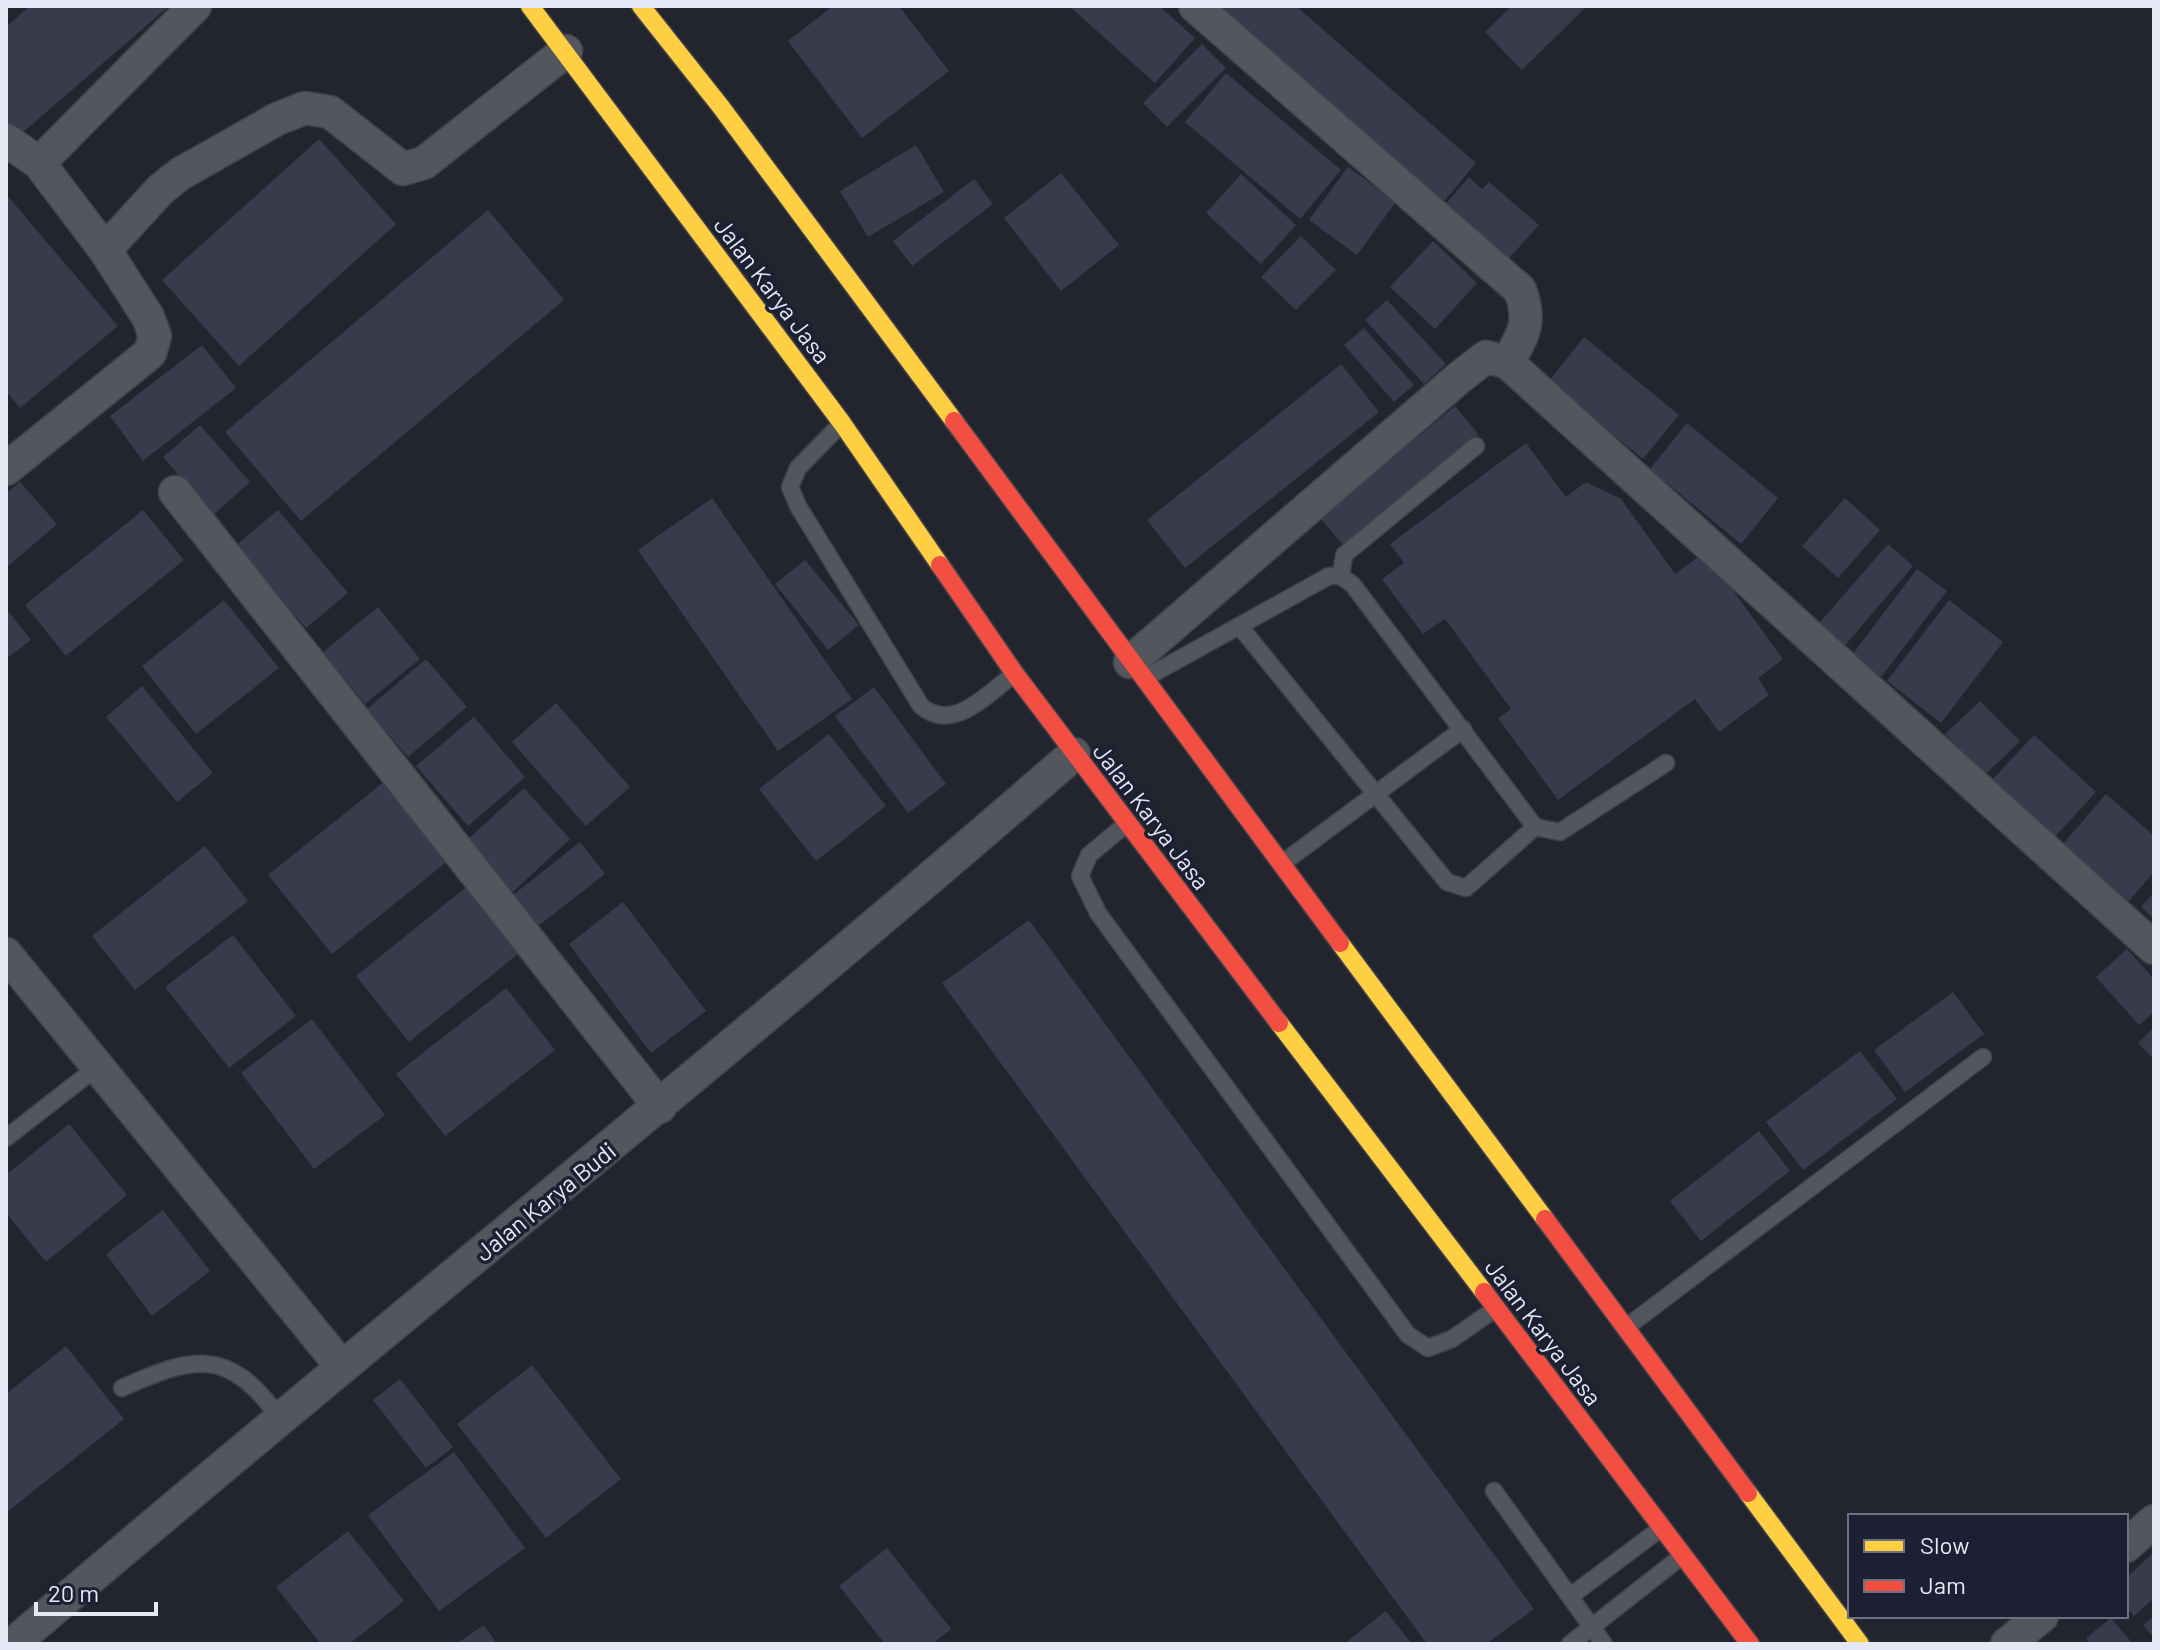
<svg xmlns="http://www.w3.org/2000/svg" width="2160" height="1650" font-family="Barlow,sans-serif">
<rect width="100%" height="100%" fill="#22242e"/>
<g fill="#393a4b">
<polygon points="30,6 169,6 13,141 6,132 6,27"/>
<polygon points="833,6 899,6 949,71 862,138 788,41"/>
<polygon points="1069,6 1159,6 1195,38 1155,83"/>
<polygon points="1223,6 1296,6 1476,163 1441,205 1219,11"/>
<polygon points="1512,6 1587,6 1522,70 1485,32"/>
<polygon points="1202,44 1226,68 1167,127 1143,103"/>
<polygon points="1226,73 1341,170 1300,219 1185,122"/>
<polygon points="319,139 396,224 239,366 162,280"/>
<polygon points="916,145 944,192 868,237 840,191"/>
<polygon points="1348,167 1396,202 1357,255 1309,220"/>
<polygon points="1061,173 1119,245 1061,291 1004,218"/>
<polygon points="1241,174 1296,225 1261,264 1206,213"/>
<polygon points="1469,177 1482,189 1489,182 1539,225 1504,264 1441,209"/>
<polygon points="974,179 993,204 912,266 893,241"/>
<polygon points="6,194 118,326 20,408 6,391"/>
<polygon points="488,210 564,300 301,521 225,432"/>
<polygon points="1301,236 1336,270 1296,310 1261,277"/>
<polygon points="1433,241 1477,283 1435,329 1390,287"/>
<polygon points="1387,300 1446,364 1424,384 1365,320"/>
<polygon points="1364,328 1414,385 1394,402 1344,345"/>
<polygon points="1584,337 1679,415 1643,459 1549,381"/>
<polygon points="202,345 236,388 143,461 110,416"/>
<polygon points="1341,364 1379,412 1185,568 1147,520"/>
<polygon points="1455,406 1479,435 1345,547 1320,518"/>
<polygon points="1687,423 1778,498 1741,544 1650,469"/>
<polygon points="200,425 250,482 213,515 163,457"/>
<polygon points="1526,443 1566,497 1586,482 1621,499 1675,574 1705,552 1783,659 1758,678 1769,695 1719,732 1695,699 1558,800 1498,718 1511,709 1445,619 1423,634 1382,579 1404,563 1390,544"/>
<polygon points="20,482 57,524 6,568 6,494"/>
<polygon points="712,498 852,699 778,751 638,550"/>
<polygon points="1845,498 1880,530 1838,578 1802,546"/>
<polygon points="143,510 184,560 66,656 25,605"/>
<polygon points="278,510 348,593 306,628 235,546"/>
<polygon points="1888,544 1913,566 1841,650 1815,628"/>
<polygon points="805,560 859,625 828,650 775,584"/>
<polygon points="1917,569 1947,591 1881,677 1852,655"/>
<polygon points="224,600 279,668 196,734 142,666"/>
<polygon points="1949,600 2003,642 1941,723 1887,681"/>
<polygon points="378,607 420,659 365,704 323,652"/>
<polygon points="8,611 31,640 6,659 6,612"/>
<polygon points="426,659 467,707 408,757 367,709"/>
<polygon points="142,686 213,773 177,802 106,717"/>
<polygon points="874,687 946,784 908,813 835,716"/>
<polygon points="1980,701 2020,741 1984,776 1945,734"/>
<polygon points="556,703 630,787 586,826 512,742"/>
<polygon points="474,717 525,777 468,826 416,766"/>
<polygon points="829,734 886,806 816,861 759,789"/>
<polygon points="2034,735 2096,792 2054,838 1991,781"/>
<polygon points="395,773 459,852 332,954 268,875"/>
<polygon points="524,788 570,839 513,892 466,841"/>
<polygon points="2106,794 2154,836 2154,872 2128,902 2062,845"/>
<polygon points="580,842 605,874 533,930 508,899"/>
<polygon points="205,846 248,901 135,990 92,936"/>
<polygon points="470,884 523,950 409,1042 356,976"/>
<polygon points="2154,892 2154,919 2141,907"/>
<polygon points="623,902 706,1011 651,1053 569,944"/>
<polygon points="1029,920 1534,1609 1486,1644 1427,1644 942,983"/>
<polygon points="233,935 296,1016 229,1068 165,987"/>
<polygon points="2127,949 2154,979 2154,1012 2139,1025 2096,977"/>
<polygon points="506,988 555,1050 445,1136 396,1074"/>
<polygon points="1953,992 1984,1034 1905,1092 1874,1050"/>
<polygon points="312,1019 385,1115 314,1169 241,1073"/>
<polygon points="2154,1027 2154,1059 2138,1043"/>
<polygon points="1860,1051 1897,1099 1803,1170 1766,1122"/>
<polygon points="69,1124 127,1195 46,1262 6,1213 6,1175"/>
<polygon points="1759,1131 1790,1171 1701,1241 1670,1201"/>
<polygon points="163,1210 210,1271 152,1316 106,1254"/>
<polygon points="66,1346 124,1419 6,1513 6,1394"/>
<polygon points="532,1365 621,1479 546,1538 457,1424"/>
<polygon points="400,1379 453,1447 426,1468 373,1400"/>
<polygon points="454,1452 525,1548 439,1611 368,1515"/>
<polygon points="348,1531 404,1601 349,1644 321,1644 276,1587"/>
<polygon points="887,1548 951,1629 932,1644 885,1644 839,1586"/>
<polygon points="2154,1552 2154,1598 2134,1616 2126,1607 2126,1578"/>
<polygon points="1386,1611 1412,1644 1344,1644"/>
<polygon points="2154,1616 2154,1638 2143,1625"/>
<polygon points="2111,1618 2133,1644 2090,1644 2086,1638"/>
<polygon points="484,1625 497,1644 456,1644"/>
</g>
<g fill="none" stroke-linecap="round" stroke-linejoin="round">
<g stroke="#40424b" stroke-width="19">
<g id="lane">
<path d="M 840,425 L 798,468 L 790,487 L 798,506 L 921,706 C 953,733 986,695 1013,675"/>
<polyline points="1341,576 1344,555 1476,446"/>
<polyline points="1241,628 1447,882 1466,888 1535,827"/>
<polyline points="1147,677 1329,576 1341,576 1353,585 1535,827 1560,832 1666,763"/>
<polyline points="1125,825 1089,855 1080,876 1098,913 1408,1335 1428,1348 1452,1339 1495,1309"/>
<polyline points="1284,862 1463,729"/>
<polyline points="6,1138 96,1068"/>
<polyline points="1628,1326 1983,1057"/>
<path d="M 122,1388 C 193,1356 228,1347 278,1416"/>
<polyline points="1494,1491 1604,1644"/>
<polyline points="1572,1595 1660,1529"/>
<polyline points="1570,1644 1682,1556"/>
</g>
</g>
<g stroke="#40424b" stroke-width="35">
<g id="street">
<path d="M 1195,6 L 1520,290 C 1532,321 1524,335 1507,362 L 2154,948"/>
<polyline points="6,140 39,163 105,250 148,317 155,336 150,353 6,469"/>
<polyline points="39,163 195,6"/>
<polyline points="105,250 161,189 180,174 277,119 305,108 330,112 403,169 424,163 566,51"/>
<polyline points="175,492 660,1107"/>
<polyline points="1130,662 1460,377 1486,357 1507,362"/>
<polyline points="6,954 342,1367"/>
<polyline points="2126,1546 2154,1521"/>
<path d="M 13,1644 C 363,1344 726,1057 1074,754"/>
<polyline points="2007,1644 2042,1616"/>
</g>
</g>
<g stroke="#40424b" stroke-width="21">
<g id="slow">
<polyline points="530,6 842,423 940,565"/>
<polyline points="641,6 721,107 954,421"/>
<polyline points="1340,943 1545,1219"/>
<polyline points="1279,1023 1484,1292"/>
<polyline points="1748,1493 1860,1644"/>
</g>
</g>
<g stroke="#40424b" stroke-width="21">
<g id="jam">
<polyline points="954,421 1340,943"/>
<polyline points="940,565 1015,674 1279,1023"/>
<polyline points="1545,1219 1748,1493"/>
<polyline points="1484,1292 1750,1644"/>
</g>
</g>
<use href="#lane" stroke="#54565e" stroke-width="16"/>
<use href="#street" stroke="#54565e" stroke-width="32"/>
<use href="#slow" stroke="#ffcf43" stroke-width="18"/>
<use href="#jam" stroke="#f24e42" stroke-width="18"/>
</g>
<g text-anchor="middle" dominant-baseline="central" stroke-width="7" stroke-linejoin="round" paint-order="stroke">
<g font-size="24" fill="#e5e8f5" stroke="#1d2033">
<text transform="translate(773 290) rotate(53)">Jalan Karya Jasa</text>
<text transform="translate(1152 816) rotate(53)">Jalan Karya Jasa</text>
<text transform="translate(545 1201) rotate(-39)">Jalan Karya Budi</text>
<text transform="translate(1544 1332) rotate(53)">Jalan Karya Jasa</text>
</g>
</g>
<rect width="2160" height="1650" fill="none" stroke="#e5e8f5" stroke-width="16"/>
<rect x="1848" y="1514" width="280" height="104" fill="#1d2033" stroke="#6d7081" stroke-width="2"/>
<rect x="1864" y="1540" width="40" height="12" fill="#ffcf43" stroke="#6d7081" stroke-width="2"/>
<text x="1920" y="1554" font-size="24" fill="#e5e8f5">Slow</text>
<rect x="1864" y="1580" width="40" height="12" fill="#f24e42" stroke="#6d7081" stroke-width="2"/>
<text x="1920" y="1594" font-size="24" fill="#e5e8f5">Jam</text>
<path d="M36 1602v12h120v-12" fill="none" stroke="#e5e8f5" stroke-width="4"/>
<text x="48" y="1602" font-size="24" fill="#e5e8f5" stroke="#1d2033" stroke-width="6" paint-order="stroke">20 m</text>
</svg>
